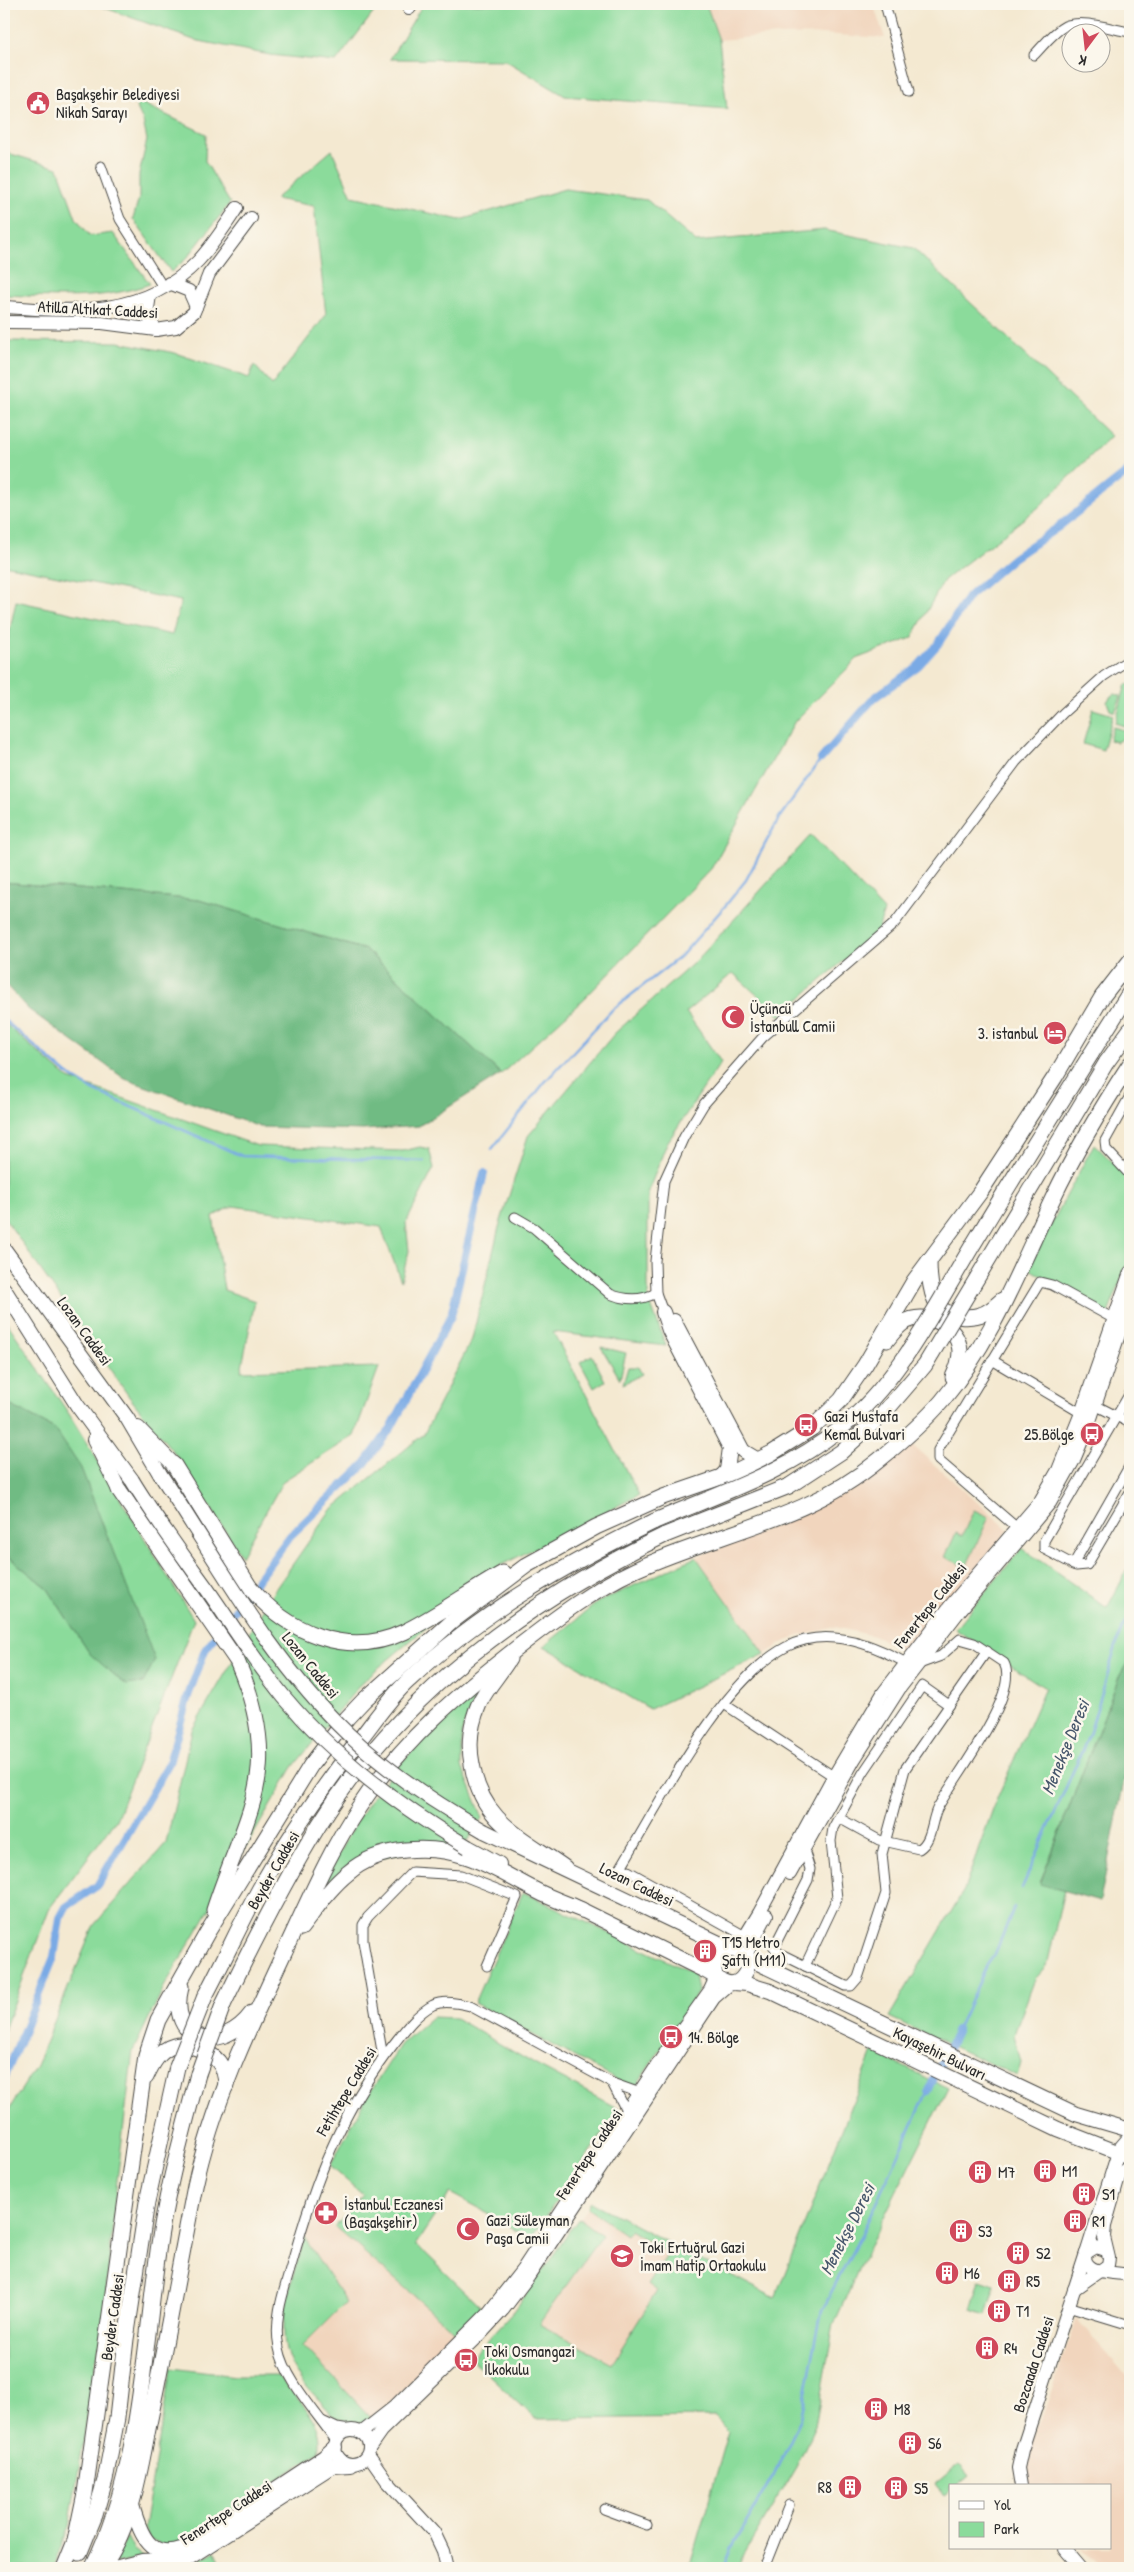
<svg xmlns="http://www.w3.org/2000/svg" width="1134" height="2572" font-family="'Patrick Hand',sans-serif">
<rect width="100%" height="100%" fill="#fbf7ec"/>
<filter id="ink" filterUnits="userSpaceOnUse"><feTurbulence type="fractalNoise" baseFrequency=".02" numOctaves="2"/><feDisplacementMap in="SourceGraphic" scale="10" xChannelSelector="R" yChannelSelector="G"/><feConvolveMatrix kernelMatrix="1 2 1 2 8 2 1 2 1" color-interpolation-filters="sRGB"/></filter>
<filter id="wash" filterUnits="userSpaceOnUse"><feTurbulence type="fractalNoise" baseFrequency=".0096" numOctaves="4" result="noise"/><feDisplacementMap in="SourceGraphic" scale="20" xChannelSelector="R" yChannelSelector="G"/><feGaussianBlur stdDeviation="1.12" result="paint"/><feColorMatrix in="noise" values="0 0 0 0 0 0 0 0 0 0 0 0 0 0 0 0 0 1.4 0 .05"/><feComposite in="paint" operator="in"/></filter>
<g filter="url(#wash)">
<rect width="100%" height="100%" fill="#f4e9d1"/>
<g fill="#f1d5bd">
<polygon points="706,4 873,4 885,38 822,34 775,35 719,40"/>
<polygon points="912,1445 1009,1530 905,1654 878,1637 835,1627 791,1638 765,1654 696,1557 786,1522 841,1494 881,1471"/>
<polygon points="591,2202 762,2293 737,2355 558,2379 503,2325"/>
<polygon points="313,2209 459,2335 373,2420 303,2345 346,2302 304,2237"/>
<polygon points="1077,2319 1130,2380 1130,2568 1101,2568 1081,2548 1110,2548 1110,2486 1028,2486 1026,2460"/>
</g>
<g fill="#8bdb9b" stroke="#5b8363">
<polygon points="94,4 380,4 336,62 270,55 194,40"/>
<polygon points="423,4 706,4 719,40 727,109 565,96 505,60 390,59"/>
<polygon points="133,99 206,134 205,161 230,203 187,258 171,272 133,219 139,198 139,175 147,140 143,121"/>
<polygon points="332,150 352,196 460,220 565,189 647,200 696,242 824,230 913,248 1111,436 1039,507 944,580 912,638 858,658 795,721 711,869 584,999 501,1074 366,950 199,900 4,882 4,658 16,601 172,635 181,601 4,565 4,341 119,342 175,353 249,378 254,365 272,385 326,315 314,206 275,199"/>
<path d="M 4,152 L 58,168 L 76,218 L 90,236 L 113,233 L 150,284 C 101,301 55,297 4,295 Z"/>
<polygon points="1126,684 1130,685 1130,728 1115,723"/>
<polygon points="1115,694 1121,696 1115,712 1110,710 1107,702 1110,697"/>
<polygon points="1093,709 1113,715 1103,750 1083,744"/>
<polygon points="1113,727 1128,731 1127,735 1117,742 1109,740"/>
<polygon points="811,835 884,911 878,931 780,1016 733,973 686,1012 721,1062 667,1143 648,1192 648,1297 666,1346 553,1332 639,1495 498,1567 364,1680 293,1767 164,1987 133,2051 117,2180 103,2323 69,2527 54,2568 4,2568 4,2117 35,2068 94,1925 166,1843 192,1730 274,1591 330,1511 424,1434 472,1339 499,1227 528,1136 615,1033 698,959"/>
<polygon points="4,1023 69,1079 258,1146 403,1151 420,1147 429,1149 434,1168 406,1223 409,1251 401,1281 381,1227 233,1206 213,1216 224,1290 255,1301 241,1371 379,1367 354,1436 283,1481 241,1556 183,1464 130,1398 4,1217"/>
<polygon points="1094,1144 1130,1179 1130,1258 1107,1316 1028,1268"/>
<polygon points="4,1318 69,1414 194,1620 116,1820 49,1909 4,2030 4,1553 48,1589 90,1654 55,1429 4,1402"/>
<polygon points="601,1347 626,1353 620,1379"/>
<polygon points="592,1355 605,1381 594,1388 580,1362"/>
<polygon points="628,1367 638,1367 642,1374 623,1384"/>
<polygon points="974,1510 989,1517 966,1567 945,1557 956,1533 962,1536"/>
<polygon points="1022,1548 1107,1608 1130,1565 1130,1658 1119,1677 1040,1883 1064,1890 1047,1966 1035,1979 1014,2034 1021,2063 1017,2076 889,2017 964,1890 995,1803 1045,1688 955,1629"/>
<polygon points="696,1557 765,1654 650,1709 544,1646 598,1602"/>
<path d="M 475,1697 L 462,1732 L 462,1767 L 483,1818 L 460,1851 L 435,1846 L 349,1864 L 323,1886 C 337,1858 350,1828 369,1802 C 398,1762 435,1726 475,1697 Z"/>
<polygon points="523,1892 695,1974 698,1992 634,2089 474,2003"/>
<polygon points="432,2017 455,2018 536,2065 619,2109 530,2240 495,2217 450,2193 416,2244 484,2310 459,2335 335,2227 363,2195 330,2166 365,2100 401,2044"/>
<polygon points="873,2052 948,2088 862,2261 834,2324 815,2426 796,2467 736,2568 689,2568 729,2431 715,2417 536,2419 471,2358 515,2310 579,2218 602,2235 539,2324 612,2363 657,2291 648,2284 668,2254 630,2230 626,2235 587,2208 591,2202 775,2298"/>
<path d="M 304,2237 L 346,2302 L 303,2345 L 373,2420 C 350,2427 336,2420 321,2402 C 313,2393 303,2384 296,2373 C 269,2333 294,2278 304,2237 Z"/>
<polygon points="980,2280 995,2285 986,2315 971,2310"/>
<path d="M 171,2368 L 235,2376 L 278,2376 C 296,2399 326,2421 319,2452 L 183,2543 L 171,2548 L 150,2540 L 144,2528 Z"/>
<polygon points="959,2464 969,2476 957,2486 950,2486 950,2492 945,2496 935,2484"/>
<polygon points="127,2537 134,2551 144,2558 112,2563"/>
<polygon points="216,2551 223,2568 185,2568"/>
</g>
<g fill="#70bb83" stroke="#4e7357">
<polygon points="4,882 199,900 366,950 501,1074 419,1126 363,1130 260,1127 125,1079 28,1009 4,983"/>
<polygon points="4,1402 55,1429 81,1468 155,1660 143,1683 126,1685 90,1654 48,1589 4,1553"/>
<polygon points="1130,1658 1130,1751 1100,1901 1040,1884 1119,1677"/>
</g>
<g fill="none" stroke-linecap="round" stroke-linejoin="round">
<g stroke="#7aaae5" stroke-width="2.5">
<polyline points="4,1020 67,1074 93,1090 242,1156 424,1161"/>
<polyline points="492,1149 545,1082 612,1010 681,956 726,905 746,880 779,818 821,759"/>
<polyline points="1022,1888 1089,1735 1120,1633 1130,1616"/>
<polyline points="957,2030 987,1965 995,1954 1014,1907"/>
<polyline points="723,2568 731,2548 777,2469 801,2418 822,2310 862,2233 928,2091"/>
</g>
<g stroke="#7aaae5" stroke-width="8">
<polyline points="821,759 874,698 918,666 938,644 969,596 1013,558 1057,528 1130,470"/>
<polyline points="4,2079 54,1957 60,1918 66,1907 97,1886 169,1763 188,1696 205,1650 290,1536 364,1465 391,1428 451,1316 484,1173"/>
<polyline points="928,2091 957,2030"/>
</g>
</g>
</g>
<g filter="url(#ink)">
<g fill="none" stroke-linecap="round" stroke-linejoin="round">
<g stroke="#494844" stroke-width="11">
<g id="street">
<polyline points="885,4 909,92"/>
<path d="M 1034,55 C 1043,46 1053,32 1065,26 C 1083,19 1111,29 1130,32"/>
<polyline points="101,166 120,219 163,287"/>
<polyline points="1130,1096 1105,1141 1106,1149 1130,1175"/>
<path d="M 515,1217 L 534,1228 L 610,1294 C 625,1300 641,1301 656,1293"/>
<polyline points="663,1312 656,1293 655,1261 664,1181 684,1137 704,1104 763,1037 894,924 1016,762 1063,713 1104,676 1130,659"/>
<polyline points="992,1360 1081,1413"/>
<polyline points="1130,1393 1044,1541 1044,1549 1076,1566 1087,1565 1130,1492"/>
<polyline points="1095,1405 1130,1423"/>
<polyline points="1017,1528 938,1460 938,1450 1040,1282 1052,1285 1114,1319"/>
<polyline points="1073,1565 1130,1465"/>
<polyline points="724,1704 833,1776"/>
<path d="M 839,1818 L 879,1840 L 919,1849 C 932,1841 931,1822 937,1809 C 952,1780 1021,1694 1004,1663 L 974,1643 L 960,1639 L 941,1656 L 919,1664"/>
<polyline points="804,1850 810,1869 808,1880 774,1947 779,1953 846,1986 851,1986 858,1978 886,1893 882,1854 905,1769 987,1651"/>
<path d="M 745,1936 L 621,1867 C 660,1803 720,1682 786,1647 C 826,1626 871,1643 906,1663"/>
<polyline points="805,1966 837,1898 831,1841 833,1828 863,1773 922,1686 949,1705"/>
<polyline points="383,2057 363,1941 363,1925 368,1917 412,1872 461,1875 517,1897 487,1966"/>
<polyline points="612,2083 627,2112"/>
<polyline points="1068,2306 1130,2325"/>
<polyline points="322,2421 337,2428 350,2430"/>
<path d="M 336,2441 C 318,2414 285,2380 279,2348 C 273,2320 284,2290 292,2263 C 314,2183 341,2111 393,2045 C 404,2031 416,2014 433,2005 C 444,2000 458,2003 470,2006 L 612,2083 L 640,2093"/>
<polyline points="604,2509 647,2525"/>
<polyline points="764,2568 789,2505"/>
</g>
</g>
<g stroke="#494844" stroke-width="14">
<g id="secondary">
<polyline points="409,9 413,4"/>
<polyline points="169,283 189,291 196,307"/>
<polyline points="150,295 147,315 156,330"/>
<path d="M 4,307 C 75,312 144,317 198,261 C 213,245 225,226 237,208"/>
<polyline points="4,322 102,323 156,330 176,327 194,312 209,274 251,218"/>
<polyline points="790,1874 854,1760 900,1688 958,1613 1050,1503 1074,1460 1089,1424 1130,1302"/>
<polyline points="731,1950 745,1936 759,1913 829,1784 883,1693 950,1606 1040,1501 1058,1470 1081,1413 1130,1272"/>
<polyline points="745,1957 767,1915"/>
<path d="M 1130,2136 L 1119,2149 L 1085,2257 C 1086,2275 1116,2272 1130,2275"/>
<polyline points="1074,2289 1108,2265 1109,2258 1104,2237 1105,2226 1120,2174 1130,2165"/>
<circle cx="352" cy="2447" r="17"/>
<polyline points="361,2433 394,2407 489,2312 522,2270 669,2047 710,1990 716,1977"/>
<polyline points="369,2448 381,2431 480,2335 503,2310 529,2276 714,1998 730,1984"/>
<polyline points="368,2454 387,2481 434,2532 443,2551 447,2568"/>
<polyline points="1021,2486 1018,2468 1022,2450 1086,2253 1096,2247 1106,2250"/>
<polyline points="1064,2548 1081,2568"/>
</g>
</g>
<g stroke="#494844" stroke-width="16">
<g id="primary">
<polyline points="4,1249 127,1418 160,1474"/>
<polyline points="4,1289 77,1405 132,1480"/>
<polyline points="663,1312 669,1330 730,1448 727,1470 721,1477"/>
<polyline points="674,1321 743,1451 758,1460"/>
<polyline points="138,1428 174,1465"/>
<polyline points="94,1440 119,1490"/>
<path d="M 484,1831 L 738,1952 L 745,1957 L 747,1970 C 735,1994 722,1980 705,1971 L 572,1905"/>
<polyline points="468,1847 499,1864"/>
<polyline points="745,1957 1076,2114 1130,2130"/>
<path d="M 716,1977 C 712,1964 717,1953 731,1950"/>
<polyline points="734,1983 747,1984 770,1991 1058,2129 1130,2157"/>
<path d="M 132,2505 C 142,2541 154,2566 195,2542 L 324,2457 L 335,2447"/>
<polyline points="114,2568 142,2561 187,2559 332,2466 350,2465"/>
</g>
</g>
<g stroke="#494844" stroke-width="17">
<g id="highway">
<polyline points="1091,1054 1130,992"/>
<polyline points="1106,1063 1130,1030"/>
<path d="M 929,1261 C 929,1273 930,1289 935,1300 C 943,1319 975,1321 990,1310 C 994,1308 998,1303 1002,1300"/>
<path d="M 887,1340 C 891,1335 897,1327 903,1323 C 925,1310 958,1324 960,1351 C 960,1360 957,1369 953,1377"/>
<path d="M 174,1465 L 249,1586 C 286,1632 347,1659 404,1632 C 439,1615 470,1591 503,1573"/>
<path d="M 119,1490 L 237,1661 C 285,1771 247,1809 214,1910"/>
<path d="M 509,1659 C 500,1674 486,1688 479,1704 C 471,1722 468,1744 472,1764 C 481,1822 522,1837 565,1868"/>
<path d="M 301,1928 C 316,1909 329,1888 348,1873 C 379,1846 430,1844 468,1857 C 494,1866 518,1882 543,1894 C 556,1900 569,1905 582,1910"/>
<path d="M 181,1987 C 167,2044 222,2054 252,2013"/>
<path d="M 205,1996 C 227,1955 246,1911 269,1872 C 295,1827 325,1785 356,1744 C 373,1723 389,1698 409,1680 C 481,1612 567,1564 655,1521"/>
<path d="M 223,2005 C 253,1943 283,1883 319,1825 C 400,1694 528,1600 665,1535"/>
<path d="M 146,2077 C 152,2064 159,2050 174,2046 C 181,2044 188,2045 194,2047 C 214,2053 226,2064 226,2086"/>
<polyline points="80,2552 95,2515 105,2480 117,2418 126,2339 147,2202 177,2067"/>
<polyline points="64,2568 75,2541 85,2493 146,2056 158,2020 207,1933 311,1765 347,1718 364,1700 455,1619 527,1565 596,1527 663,1497 730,1474 772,1453 812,1428 841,1400 865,1365 914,1281 981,1191 1055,1077 1102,997 1130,961"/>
<path d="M 92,2568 C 139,2475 144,2353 158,2251 C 166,2191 183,2132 198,2074"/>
<path d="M 102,2568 C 134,2523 140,2467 151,2414 C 167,2338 180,2262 195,2186 C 213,2102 252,2021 288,1944 C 310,1897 330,1850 359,1807 C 403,1740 459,1693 522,1644 C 557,1617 594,1589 635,1570 C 718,1532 806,1521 879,1460 C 901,1442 924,1422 942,1401 C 992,1341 1020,1267 1053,1198 C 1075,1152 1102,1107 1130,1064"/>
</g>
</g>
<use href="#street" stroke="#fff" stroke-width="9"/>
<use href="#secondary" stroke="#fff" stroke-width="12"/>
<use href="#primary" stroke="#fff" stroke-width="14"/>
<use href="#highway" stroke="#fff" stroke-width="15"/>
<g stroke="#494844" stroke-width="16" stroke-linecap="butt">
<g id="primary-bridge">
<path d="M 160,1474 C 219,1563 270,1660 348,1734 C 389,1773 435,1803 484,1831"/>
<path d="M 132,1480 C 155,1518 181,1553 207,1589 C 232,1625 256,1663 284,1697 C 335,1758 400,1807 468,1847"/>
</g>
</g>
<g stroke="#494844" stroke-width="17" stroke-linecap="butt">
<g id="highway-bridge">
<path d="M 655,1521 C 719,1494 787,1472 841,1428 C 902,1379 937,1303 977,1238 C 1014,1176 1053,1115 1091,1054"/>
<polyline points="665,1535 789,1486 841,1452 883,1414 925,1365 1106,1063"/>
<polyline points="177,2067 205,1996"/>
<polyline points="198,2074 223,2005"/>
</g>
</g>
<use href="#primary-bridge" stroke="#fff" stroke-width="14"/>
<use href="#highway-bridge" stroke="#fff" stroke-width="15"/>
</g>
</g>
<defs>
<g id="civic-disc" transform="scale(1.25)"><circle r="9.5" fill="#d1495b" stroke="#fbf7ec"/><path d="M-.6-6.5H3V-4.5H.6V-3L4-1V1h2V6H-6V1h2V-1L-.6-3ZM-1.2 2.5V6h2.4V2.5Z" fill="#fff"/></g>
<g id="mosque-disc" transform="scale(1.25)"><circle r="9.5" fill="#d1495b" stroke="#fbf7ec"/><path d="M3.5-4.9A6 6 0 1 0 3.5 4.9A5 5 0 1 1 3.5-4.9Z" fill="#fff"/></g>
<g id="hotel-disc" transform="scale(1.25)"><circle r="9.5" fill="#d1495b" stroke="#fbf7ec"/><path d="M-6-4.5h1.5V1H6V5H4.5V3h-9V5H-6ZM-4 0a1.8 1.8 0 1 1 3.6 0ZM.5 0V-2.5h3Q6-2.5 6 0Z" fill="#fff"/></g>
<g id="bus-disc" transform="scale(1.25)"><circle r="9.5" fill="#d1495b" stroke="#fbf7ec"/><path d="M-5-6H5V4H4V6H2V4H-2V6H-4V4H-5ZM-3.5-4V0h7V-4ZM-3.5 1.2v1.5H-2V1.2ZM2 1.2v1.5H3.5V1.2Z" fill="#fff"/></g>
<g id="building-disc" transform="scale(1.25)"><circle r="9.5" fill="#d1495b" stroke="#fbf7ec"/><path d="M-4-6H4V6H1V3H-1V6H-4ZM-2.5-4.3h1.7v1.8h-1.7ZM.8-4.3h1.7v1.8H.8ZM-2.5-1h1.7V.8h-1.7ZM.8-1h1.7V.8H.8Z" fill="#fff"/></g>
<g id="pharmacy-disc" transform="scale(1.25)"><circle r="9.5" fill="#d1495b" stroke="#fbf7ec"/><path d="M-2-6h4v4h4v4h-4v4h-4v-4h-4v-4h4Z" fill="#fff"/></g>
<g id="school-disc" transform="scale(1.25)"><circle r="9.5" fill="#d1495b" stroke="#fbf7ec"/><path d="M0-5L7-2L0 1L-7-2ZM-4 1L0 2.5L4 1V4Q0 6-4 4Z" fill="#fff"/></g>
</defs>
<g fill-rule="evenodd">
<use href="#civic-disc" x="38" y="103"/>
<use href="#mosque-disc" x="733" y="1017"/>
<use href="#hotel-disc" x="1055" y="1033"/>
<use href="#bus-disc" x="806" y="1425"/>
<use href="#bus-disc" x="1092" y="1434"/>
<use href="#building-disc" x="705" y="1951"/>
<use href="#bus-disc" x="671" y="2037"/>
<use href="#building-disc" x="1045" y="2171"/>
<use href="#building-disc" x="980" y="2172"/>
<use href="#building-disc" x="1084" y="2194"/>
<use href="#pharmacy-disc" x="326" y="2213"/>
<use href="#building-disc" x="1075" y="2221"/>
<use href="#mosque-disc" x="468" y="2229"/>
<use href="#building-disc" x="961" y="2231"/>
<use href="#building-disc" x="1018" y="2253"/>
<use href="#school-disc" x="622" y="2256"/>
<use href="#building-disc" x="947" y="2273"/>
<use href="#building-disc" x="1009" y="2281"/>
<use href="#building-disc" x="999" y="2311"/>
<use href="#building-disc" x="987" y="2348"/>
<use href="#bus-disc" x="466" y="2360"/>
<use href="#building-disc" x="876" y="2409"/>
<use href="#building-disc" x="910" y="2443"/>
<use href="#building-disc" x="850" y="2487"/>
<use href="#building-disc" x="896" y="2488"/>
</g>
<g text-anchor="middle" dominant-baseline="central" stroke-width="5" stroke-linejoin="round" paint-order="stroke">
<g font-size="16" fill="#2b2b2b" stroke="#fbf7ec" text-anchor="start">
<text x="56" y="94">Başakşehir Belediyesi<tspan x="56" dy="18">Nikah Sarayı</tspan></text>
<text x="750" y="1008">Üçüncü<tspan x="750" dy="18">İstanbull Camii</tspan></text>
<text x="1038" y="1033" text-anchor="end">3. istanbul</text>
<text x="824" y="1416">Gazi Mustafa<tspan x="824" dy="18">Kemal Bulvari</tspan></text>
<text x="1074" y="1434" text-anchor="end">25.Bölge</text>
<text x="722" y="1942">T15 Metro<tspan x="722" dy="18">Şaftı (M11)</tspan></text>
<text x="688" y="2037">14. Bölge</text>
<text x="1062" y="2171">M1</text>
<text x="998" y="2172">M7</text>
<text x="1102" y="2194">S1</text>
<text x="344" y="2204">İstanbul Eczanesi<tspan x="344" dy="18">(Başakşehir)</tspan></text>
<text x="486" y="2220">Gazi Süleyman<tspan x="486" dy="18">Paşa Camii</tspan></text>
<text x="1092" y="2221">R1</text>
<text x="978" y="2231">S3</text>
<text x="640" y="2247">Toki Ertuğrul Gazi<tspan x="640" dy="18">İmam Hatip Ortaokulu</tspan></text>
<text x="1036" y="2253">S2</text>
<text x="964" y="2273">M6</text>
<text x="1026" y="2281">R5</text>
<text x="1016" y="2311">T1</text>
<text x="1004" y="2348">R4</text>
<text x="484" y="2351">Toki Osmangazi<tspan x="484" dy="18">İlkokulu</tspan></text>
<text x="894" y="2409">M8</text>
<text x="928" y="2443">S6</text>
<text x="832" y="2487" text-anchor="end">R8</text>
<text x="914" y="2488">S5</text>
</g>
<g font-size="16" fill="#2b2b2b" stroke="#fbf7ec">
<text transform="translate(98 309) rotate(3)">Atilla Altıkat Caddesi</text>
<text transform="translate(85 1331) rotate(54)">Lozan Caddesi</text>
<text transform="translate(930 1605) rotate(-51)">Fenertepe Caddesi</text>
<text transform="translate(311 1665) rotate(51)">Lozan Caddesi</text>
<text transform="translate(273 1870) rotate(-60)">Beyder Caddesi</text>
<text transform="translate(637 1884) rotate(26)">Lozan Caddesi</text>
<text transform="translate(940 2053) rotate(26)">Kayaşehir Bulvarı</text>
<text transform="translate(346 2091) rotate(-59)">Fetihtepe Caddesi</text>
<text transform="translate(589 2154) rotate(-56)">Fenertepe Caddesi</text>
<text transform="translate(112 2317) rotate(-82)">Beyder Caddesi</text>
<text transform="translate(1033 2364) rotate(-72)">Bozcaada Caddesi</text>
<text transform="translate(226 2512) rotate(-33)">Fenertepe Caddesi</text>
</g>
<g font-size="18" font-style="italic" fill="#47576c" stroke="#fbf7ec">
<text transform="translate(1065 1747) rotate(-68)">Menekşe Deresi</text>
<text transform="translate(847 2229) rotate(-63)">Menekşe Deresi</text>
</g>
</g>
<rect width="1134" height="2572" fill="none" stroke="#fbf7ec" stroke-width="20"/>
<rect x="949" y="2484" width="162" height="65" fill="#fbf7ec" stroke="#a8a59f"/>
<rect x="959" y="2501" width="25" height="8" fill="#ffffff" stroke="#a8a59f"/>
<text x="994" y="2510" font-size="15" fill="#2b2b2b">Yol</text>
<rect x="959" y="2522" width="25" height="15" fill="#8bdb9b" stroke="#a8a59f"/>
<text x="994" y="2534" font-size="15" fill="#2b2b2b">Park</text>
<g transform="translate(1086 48) rotate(195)"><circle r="24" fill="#fbf7ec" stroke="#a8a59f"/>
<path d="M0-4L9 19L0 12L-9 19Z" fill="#d1495b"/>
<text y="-8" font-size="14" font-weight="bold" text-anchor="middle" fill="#2b2b2b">K</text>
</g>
</svg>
